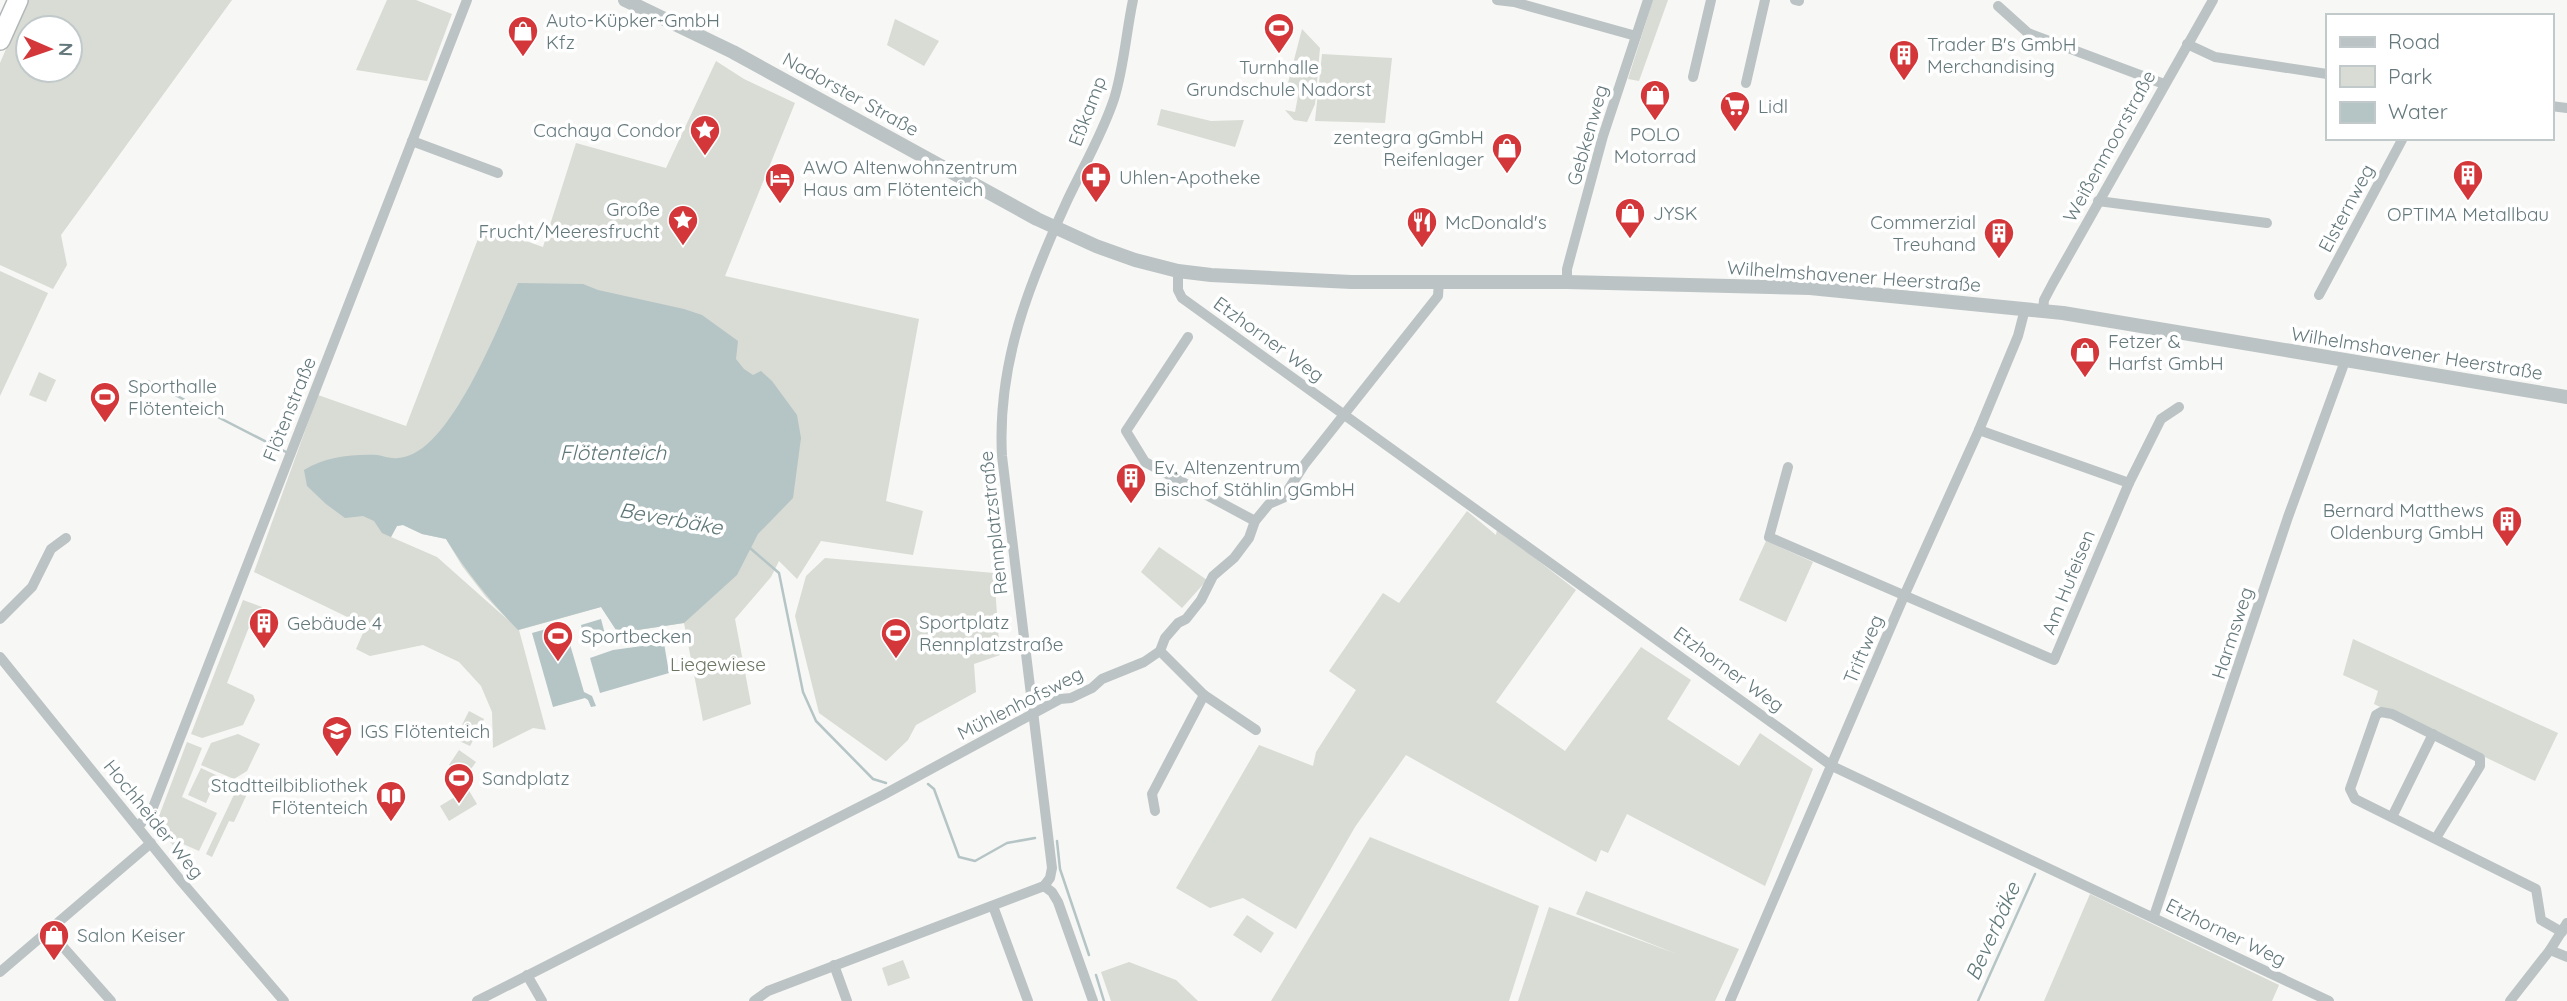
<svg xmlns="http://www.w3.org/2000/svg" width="2567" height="1001" font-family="Quicksand,sans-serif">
<rect width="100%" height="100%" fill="#f7f7f5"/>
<g fill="#d8dcd4" fill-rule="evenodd">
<path d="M 27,0 L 232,0 L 61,235 L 67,265 L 53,289 L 0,265 L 0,63 ZM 28,28 L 70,28 L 70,70 L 28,70 Z"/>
<polygon points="387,0 416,0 452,14 427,81 356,70"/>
<polygon points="1653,0 1668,0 1639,81 1628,79"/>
<polygon points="895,19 939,41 924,66 887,45"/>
<polygon points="1302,29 1320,48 1315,104 1307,122 1294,120 1285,110 1295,112 1299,91 1287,87"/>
<polygon points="1322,54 1392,58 1385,123 1315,121"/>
<path d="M 716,61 L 744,79 L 795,103 L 725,276 L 919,319 L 886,501 L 923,511 L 913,555 L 821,541 L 797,579 L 779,561 L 771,577 L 735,619 L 751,704 L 703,721 L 684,623 L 618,633 L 601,607 L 519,630 L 546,730 L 533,728 L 493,748 L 492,712 L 481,686 L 459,662 L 423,645 L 370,656 L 356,649 L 366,626 L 254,572 L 318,395 L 406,426 L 483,226 L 543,247 L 576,143 L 666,168 ZM 403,525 L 422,534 L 446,539 L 462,566 L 486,597 L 508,620 L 437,557 L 391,537 L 397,526 Z"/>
<polygon points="1161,109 1211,121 1244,120 1235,147 1157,125"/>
<polygon points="0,271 48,293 0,396"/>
<polygon points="39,372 56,380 46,402 29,395"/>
<polygon points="1467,511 1496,535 1497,529 1576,590 1496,702 1565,751 1641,647 1691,680 1667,719 1739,766 1760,733 1813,769 1765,886 1627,814 1608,853 1601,850 1596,862 1406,755 1355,827 1296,929 1243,898 1210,908 1176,888 1259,745 1313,766 1316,752 1356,690 1329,671 1383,593 1399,603"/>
<polygon points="1766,541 1813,562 1786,622 1739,600"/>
<polygon points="1159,547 1207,580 1182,608 1141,572"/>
<polygon points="825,558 994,573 1000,655 974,664 976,692 916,725 908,740 886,761 819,713 795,616 806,576"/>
<polygon points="243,600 262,607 254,628 249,627 227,683 253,695 255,700 243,725 202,738 191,734"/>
<polygon points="2353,639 2558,733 2535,781 2374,704 2378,691 2343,675"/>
<polygon points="469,711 484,719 470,746 455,739"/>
<polygon points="238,734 260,744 247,771 234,779 201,765 211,743"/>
<polygon points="187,742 202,748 182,797 217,813 199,851 183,844 176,849 156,824"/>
<polygon points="459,750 476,762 466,776 449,765"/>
<polygon points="201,768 218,776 206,803 188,795"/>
<polygon points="247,780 252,783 234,822 229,821 212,857 206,854 239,784"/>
<polygon points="468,789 477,804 449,821 440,806"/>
<polygon points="1370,837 1539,906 1509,1001 1271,1001"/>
<polygon points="1586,891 1739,949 1715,1001 1518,1001 1549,907 1677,954 1576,914"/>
<polygon points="2090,894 2279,985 2272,1001 2044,1001"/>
<polygon points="1247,915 1274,933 1261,953 1233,935"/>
<polygon points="903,960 910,978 888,986 882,968"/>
<polygon points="1129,962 1176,980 1198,1001 1111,1001 1101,972"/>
</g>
<g fill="#b5c4c5">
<path d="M 518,283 L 583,284 L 598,290 L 684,309 L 702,315 L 738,341 L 736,359 L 744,369 L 753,375 L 761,371 L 772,381 L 797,415 L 801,438 L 793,498 L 758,534 L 737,575 L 684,623 L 618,633 L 601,607 L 518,630 C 490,601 467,573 446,539 L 422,534 L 403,525 L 397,526 L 391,537 L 382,533 L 374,521 L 363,516 L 345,518 L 326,504 L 307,486 L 304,470 C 325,457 352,454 377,455 C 383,456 391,459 398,458 C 449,457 499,324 518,283 Z"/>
<polygon points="601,619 606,638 586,644 581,625"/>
<polygon points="564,624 584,692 592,696 596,706 591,707 588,700 585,698 553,707 532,633"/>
<polygon points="664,643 669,673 600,693 590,658 613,650"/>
</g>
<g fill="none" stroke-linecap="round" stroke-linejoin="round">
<g stroke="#b5c4c5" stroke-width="2.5">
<polyline points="148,381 288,453"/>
<polyline points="750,548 779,573 803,692 816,721 873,779 886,783"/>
<polyline points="928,784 934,789 959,857 975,861 1007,843 1035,838"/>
<polyline points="1057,841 1060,869 1089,955"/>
<polyline points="1096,975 1104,1001"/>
<polyline points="1978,1001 2035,874"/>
</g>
<g stroke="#b0b6b8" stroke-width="22">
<polyline id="trunk" points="0,40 18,0"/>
</g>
<g stroke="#bcc3c4" stroke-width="10">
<polyline points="1497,0 1514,2 1636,36"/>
<polyline points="1795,0 1799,1"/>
<polyline points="1998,6 2028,33 2164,84"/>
<polyline points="2187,44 2215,57 2327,74"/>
<polyline points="1693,77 1711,0"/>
<polyline points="1746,83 1765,0"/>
<polyline points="2551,106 2567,108"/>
<polyline points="412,141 498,173"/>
<polyline points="2098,201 2267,223"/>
<polyline points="1178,271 1178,290 1182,298 1832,766 2329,1001"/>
<polyline points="1567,282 1567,269 1603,136 1648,0"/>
<polyline points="2319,295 2403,138"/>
<polyline points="2043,311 2044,300 2053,283 2213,0"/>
<polyline points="1188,337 1126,431 1145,462 1255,521"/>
<polyline points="1979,430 2129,483"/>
<polyline points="1788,467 1769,537 2054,660 2129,483 2161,419 2179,407"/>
<polyline points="0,619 32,587 51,549 66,538"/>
<polyline points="1160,651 1204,695 1256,730"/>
<polyline points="0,657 181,881 284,1001"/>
<polyline points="1155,811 1152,794 1204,695"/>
<polyline points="2392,817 2433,734"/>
<polyline points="138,827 152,810 467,0"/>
<polyline points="2436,838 2480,766 2480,758 2392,714 2381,712 2376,715 2350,789 2355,799 2536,889 2541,920 2562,932"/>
<polyline points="1044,886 1052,892 1058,902 1093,1001"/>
<polyline points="993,906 1028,1001"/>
<polyline points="2154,916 2288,517 2345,361"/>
<polyline points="49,931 111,1001"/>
<polyline points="2550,950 2567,957"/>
<polyline points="834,965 847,1001"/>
<polyline points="0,972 151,843"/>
<polyline points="527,975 542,1001"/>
<polyline points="477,1001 883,795 1060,699 1071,698 1092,688 1102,679 1144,662 1160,651 1165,638 1178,623 1186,619 1201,600 1213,576 1234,558 1249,538 1255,521 1269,504 1283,498 1304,465 1438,296 1439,281"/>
<path d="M 754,1001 L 768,991 L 1044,886 L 1050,878 L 1052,868 L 1002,456 C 997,363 1029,284 1067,201 C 1083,167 1102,135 1114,99 C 1124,67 1126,33 1133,0"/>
<polyline points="1730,1001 1904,596 1979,430 2018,336 2025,309"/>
<polyline points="2510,1001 2550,950 2567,923"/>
</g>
<polyline stroke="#bcc3c4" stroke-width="14" points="625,0 733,52 1037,219 1096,246 1135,260 1178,271 1211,275 1351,282 1567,282 1810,288 2063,313 2567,397"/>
<use href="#trunk" stroke="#fff" stroke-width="19"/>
</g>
<defs>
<g id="stadium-pin" transform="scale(1.575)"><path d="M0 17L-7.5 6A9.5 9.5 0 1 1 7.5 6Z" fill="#d4373a" stroke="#fff"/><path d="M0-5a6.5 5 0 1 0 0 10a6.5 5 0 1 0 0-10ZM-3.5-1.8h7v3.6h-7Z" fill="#fff"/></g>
<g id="shop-pin" transform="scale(1.575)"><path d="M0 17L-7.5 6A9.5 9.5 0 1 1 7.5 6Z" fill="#d4373a" stroke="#fff"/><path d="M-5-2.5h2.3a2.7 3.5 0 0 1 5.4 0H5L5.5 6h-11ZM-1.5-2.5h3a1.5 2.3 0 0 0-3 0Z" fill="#fff"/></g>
<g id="building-pin" transform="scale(1.575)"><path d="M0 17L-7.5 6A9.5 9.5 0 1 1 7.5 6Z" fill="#d4373a" stroke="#fff"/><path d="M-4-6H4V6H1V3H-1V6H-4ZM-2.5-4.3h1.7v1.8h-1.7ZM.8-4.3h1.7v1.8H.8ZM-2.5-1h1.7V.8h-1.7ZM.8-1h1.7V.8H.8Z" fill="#fff"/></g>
<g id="supermarket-pin" transform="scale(1.575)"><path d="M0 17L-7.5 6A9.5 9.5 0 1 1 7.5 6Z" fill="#d4373a" stroke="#fff"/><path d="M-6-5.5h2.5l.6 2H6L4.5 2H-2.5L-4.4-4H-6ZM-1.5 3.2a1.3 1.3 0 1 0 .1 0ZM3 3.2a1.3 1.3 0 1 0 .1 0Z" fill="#fff"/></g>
<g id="sight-pin" transform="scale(1.575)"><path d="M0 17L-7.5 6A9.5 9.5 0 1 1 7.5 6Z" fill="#d4373a" stroke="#fff"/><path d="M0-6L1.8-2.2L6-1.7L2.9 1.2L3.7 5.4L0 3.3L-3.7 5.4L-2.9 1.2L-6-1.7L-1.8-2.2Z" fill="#fff"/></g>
<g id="pharmacy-pin" transform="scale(1.575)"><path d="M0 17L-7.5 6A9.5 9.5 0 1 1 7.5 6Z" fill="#d4373a" stroke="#fff"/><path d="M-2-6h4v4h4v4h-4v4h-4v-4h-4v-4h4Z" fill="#fff"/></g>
<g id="hotel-pin" transform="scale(1.575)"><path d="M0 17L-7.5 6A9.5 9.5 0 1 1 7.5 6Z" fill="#d4373a" stroke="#fff"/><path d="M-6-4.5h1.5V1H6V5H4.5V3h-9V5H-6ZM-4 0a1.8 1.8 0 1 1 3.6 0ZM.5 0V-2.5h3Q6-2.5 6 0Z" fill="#fff"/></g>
<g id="restaurant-pin" transform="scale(1.575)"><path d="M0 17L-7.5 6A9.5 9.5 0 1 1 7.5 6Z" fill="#d4373a" stroke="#fff"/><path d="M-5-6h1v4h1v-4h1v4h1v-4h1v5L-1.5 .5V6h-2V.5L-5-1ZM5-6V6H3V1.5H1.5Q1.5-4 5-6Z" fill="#fff"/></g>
<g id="school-pin" transform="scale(1.575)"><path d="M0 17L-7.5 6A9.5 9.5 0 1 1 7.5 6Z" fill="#d4373a" stroke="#fff"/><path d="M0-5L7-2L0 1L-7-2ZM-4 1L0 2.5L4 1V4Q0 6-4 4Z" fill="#fff"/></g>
<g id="library-pin" transform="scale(1.575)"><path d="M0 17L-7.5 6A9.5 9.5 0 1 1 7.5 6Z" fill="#d4373a" stroke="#fff"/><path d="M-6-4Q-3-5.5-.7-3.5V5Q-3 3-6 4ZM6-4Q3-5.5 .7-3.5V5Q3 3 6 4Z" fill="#fff"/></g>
</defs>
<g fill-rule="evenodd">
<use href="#stadium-pin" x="1279" y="28"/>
<use href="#shop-pin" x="523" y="31"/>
<use href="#building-pin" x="1904" y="55"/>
<use href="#shop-pin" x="1655" y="95"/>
<use href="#supermarket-pin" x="1735" y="106"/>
<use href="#sight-pin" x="705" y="130"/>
<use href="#shop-pin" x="1507" y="148"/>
<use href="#building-pin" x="2468" y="175"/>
<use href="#pharmacy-pin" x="1096" y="177"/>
<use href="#hotel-pin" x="780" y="178"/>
<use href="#shop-pin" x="1630" y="213"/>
<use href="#sight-pin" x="683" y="220"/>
<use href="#restaurant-pin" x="1422" y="222"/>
<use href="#building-pin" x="1999" y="233"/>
<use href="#shop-pin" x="2085" y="352"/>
<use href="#stadium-pin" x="105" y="397"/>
<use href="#building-pin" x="1131" y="478"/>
<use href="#building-pin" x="2507" y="521"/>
<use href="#building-pin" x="264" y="623"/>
<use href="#stadium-pin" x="896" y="633"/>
<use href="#stadium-pin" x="558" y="636"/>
<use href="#school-pin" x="337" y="731"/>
<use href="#stadium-pin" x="459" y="778"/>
<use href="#library-pin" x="391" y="796"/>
<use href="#shop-pin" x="54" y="935"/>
</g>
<g text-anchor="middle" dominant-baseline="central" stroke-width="7" stroke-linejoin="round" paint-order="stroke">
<g font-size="19" fill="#65797d" stroke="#fff" text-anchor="start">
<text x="546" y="20">Auto-Küpker-GmbH<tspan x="546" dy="22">Kfz</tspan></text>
<text x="1927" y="44">Trader B's GmbH<tspan x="1927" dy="22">Merchandising</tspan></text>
<text x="1279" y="67" text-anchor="middle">Turnhalle<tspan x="1279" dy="22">Grundschule Nadorst</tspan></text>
<text x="1758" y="106">Lidl</text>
<text x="682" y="130" text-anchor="end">Cachaya Condor</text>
<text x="1655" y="134" text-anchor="middle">POLO<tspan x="1655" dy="22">Motorrad</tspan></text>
<text x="1484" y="137" text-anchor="end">zentegra gGmbH<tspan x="1484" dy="22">Reifenlager</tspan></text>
<text x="803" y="167">AWO Altenwohnzentrum<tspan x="803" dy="22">Haus am Flötenteich</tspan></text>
<text x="1119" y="177">Uhlen-Apotheke</text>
<text x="660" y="209" text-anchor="end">Große<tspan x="660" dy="22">Frucht/Meeresfrucht</tspan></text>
<text x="1653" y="213">JYSK</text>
<text x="2468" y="214" text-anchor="middle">OPTIMA Metallbau</text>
<text x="1445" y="222">McDonald's</text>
<text x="1976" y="222" text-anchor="end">Commerzial<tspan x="1976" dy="22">Treuhand</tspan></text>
<text x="2108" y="341">Fetzer &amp;<tspan x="2108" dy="22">Harfst GmbH</tspan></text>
<text x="128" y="386">Sporthalle<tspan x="128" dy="22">Flötenteich</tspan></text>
<text x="1154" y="467">Ev. Altenzentrum<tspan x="1154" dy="22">Bischof Stählin gGmbH</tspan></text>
<text x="2484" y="510" text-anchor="end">Bernard Matthews<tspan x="2484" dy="22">Oldenburg GmbH</tspan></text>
<text x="919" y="622">Sportplatz<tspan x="919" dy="22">Rennplatzstraße</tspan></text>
<text x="287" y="623">Gebäude 4</text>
<text x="581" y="636">Sportbecken</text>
<text x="360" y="731">IGS Flötenteich</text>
<text x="482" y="778">Sandplatz</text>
<text x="368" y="785" text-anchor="end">Stadtteilbibliothek<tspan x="368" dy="22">Flötenteich</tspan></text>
<text x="77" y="935">Salon Keiser</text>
</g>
<g font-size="19" fill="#65797d" stroke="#fff">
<text transform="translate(851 94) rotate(29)">Nadorster Straße</text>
<text transform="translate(1087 111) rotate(-69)">Eßkamp</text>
<text transform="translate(1587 135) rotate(-74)">Gebkenweg</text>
<text transform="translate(2109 146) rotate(-61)">Weißenmoorstraße</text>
<text transform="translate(2346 208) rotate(-62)">Elsternweg</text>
<text transform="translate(1854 276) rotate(4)">Wilhelmshavener Heerstraße</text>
<text transform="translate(1269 339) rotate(36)">Etzhorner Weg</text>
<text transform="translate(2417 353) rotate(9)">Wilhelmshavener Heerstraße</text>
<text transform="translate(289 409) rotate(-68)">Flötenstraße</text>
<text transform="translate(993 523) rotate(-96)">Rennplatzstraße</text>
<text transform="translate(2068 582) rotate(-68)">Am Hufeisen</text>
<text transform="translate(2232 633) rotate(-72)">Harmsweg</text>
<text transform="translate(1863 649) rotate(-67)">Triftweg</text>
<text transform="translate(1729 669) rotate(36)">Etzhorner Weg</text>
<text transform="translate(1020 703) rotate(-27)">Mühlenhofsweg</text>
<text transform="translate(154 819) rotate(51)">Hochheider Weg</text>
<text transform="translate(2226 932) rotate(26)">Etzhorner Weg</text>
</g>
<g font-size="19" fill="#6b7663" stroke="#fff">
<text x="718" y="664">Liegewiese</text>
</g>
<g font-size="21" font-style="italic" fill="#5f7778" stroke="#fff">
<text x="613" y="452">Flötenteich</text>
<text transform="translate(671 518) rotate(10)">Beverbäke</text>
<text transform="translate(1992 931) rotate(-66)">Beverbäke</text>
</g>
</g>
<rect x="2326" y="14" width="228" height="126" fill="#ffffff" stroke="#c1c9cb" stroke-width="2"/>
<rect x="2340" y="37" width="35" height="10" fill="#bcc3c4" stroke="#c1c9cb" stroke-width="2"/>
<text x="2388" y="49" font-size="21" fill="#65797d">Road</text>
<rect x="2340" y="66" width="35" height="21" fill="#d8dcd4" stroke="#c1c9cb" stroke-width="2"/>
<text x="2388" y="84" font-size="21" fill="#65797d">Park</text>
<rect x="2340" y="102" width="35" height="21" fill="#b5c4c5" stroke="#c1c9cb" stroke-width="2"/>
<text x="2388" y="119" font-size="21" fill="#65797d">Water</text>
<g transform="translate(49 49) rotate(92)"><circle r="33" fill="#ffffff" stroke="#c1c9cb" stroke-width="2"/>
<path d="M0-5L12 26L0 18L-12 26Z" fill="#d4373a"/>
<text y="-10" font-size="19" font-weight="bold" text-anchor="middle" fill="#65797d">N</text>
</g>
</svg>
